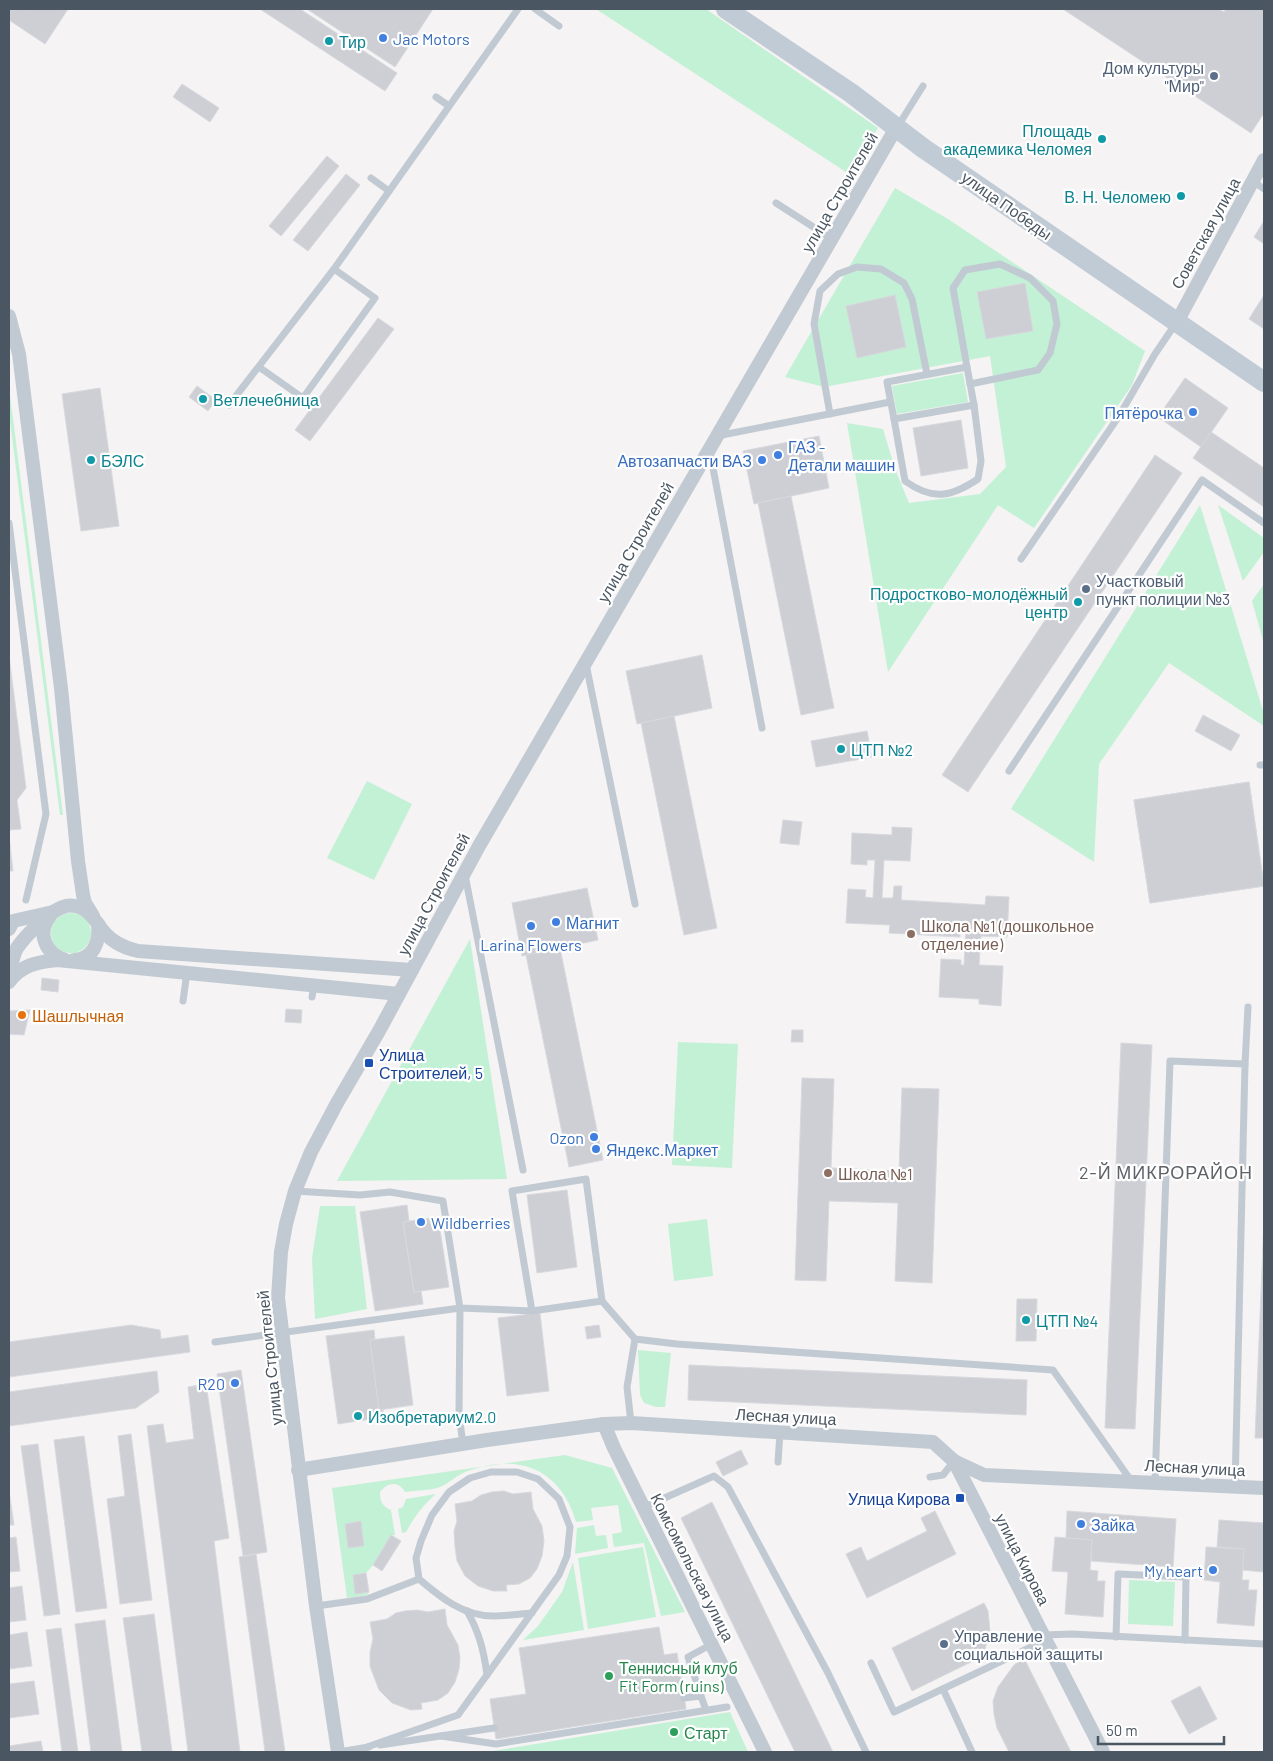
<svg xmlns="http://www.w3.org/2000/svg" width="1273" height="1761" font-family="Barlow,sans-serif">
<rect width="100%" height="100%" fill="#f5f3f3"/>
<g fill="#c3f1d5">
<polygon points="596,9 706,9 878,128 849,174"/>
<polygon points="895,188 948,219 1145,351 1132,385 1034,528 998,505 888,672 847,423 883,429 895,469 909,503 980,494 1006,467 990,356 824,387 785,377"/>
<polygon points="963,373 968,402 897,414 892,386"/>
<polygon points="9,387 63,815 60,815 9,413"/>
<polygon points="1200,505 1264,714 1264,726 1169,663 1099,764 1094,862 1011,809"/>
<polygon points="1218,505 1264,538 1264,552 1243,581"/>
<polygon points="1264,584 1264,644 1252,601"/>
<polygon points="367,781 412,804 374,880 327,858"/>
<circle cx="71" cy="933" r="20"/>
<polygon points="470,939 507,1179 337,1181"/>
<polygon points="678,1042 738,1044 732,1168 672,1165"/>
<polygon points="320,1206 355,1206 367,1309 315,1319 312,1258"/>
<polygon points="707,1219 713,1276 674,1281 668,1224"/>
<polygon points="638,1350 671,1353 665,1407 656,1407 644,1403 640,1395"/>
<path d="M 565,1455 L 612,1468 L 685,1612 L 661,1616 L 644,1543 L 614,1547 L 612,1534 L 622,1532 L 618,1505 L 591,1508 L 593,1520 L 576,1522 C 560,1466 514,1452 463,1473 C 455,1477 446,1485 440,1487 C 430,1491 416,1490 405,1492 C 398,1480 387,1483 380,1492 C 380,1501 382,1506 391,1510 L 395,1535 L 391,1535 L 373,1565 L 366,1573 L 353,1575 L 355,1594 L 369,1592 L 367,1595 L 347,1598 L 332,1488 Z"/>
<path d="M 436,1494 C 423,1505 414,1517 406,1532 L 402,1533 L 398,1509 L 403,1507 L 406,1499 Z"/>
<polygon points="594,1525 596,1536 606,1535 608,1548 575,1554 577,1528"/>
<polygon points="643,1547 656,1617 588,1629 578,1558"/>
<polygon points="573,1562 584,1630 523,1640 538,1626 562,1592"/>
<polygon points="1129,1580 1175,1582 1173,1626 1128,1624"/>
<polygon points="730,1712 748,1752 487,1752"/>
</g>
<g fill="#cdcfd5" stroke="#d7d9de" fill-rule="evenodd">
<polygon points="9,9 29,9 32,10 33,9 68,9 45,44 9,20"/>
<polygon points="260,9 300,9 397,73 385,91"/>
<polygon points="307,9 433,9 395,67"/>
<polygon points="1063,9 1219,9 1224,12 1226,9 1264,9 1264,113 1251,133"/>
<polygon points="182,84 219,108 210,122 173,97"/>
<polygon points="327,156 339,166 281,236 269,226"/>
<polygon points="346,174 360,185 308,251 293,240"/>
<polygon points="1264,221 1264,244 1254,237"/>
<polygon points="1025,283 1033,331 986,339 977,292"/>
<polygon points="895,295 906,347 857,358 846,306"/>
<polygon points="1264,295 1264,329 1249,319"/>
<polygon points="378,318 394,329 310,441 295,430"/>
<polygon points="1185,378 1228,408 1201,447 1158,417"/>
<polygon points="197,386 216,400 208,411 189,397"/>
<polygon points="100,388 119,526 81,531 62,394"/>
<polygon points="961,420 968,468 921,476 913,428"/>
<polygon points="1211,432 1264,468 1264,507 1193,458"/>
<polygon points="819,436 829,488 754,504 743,451"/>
<polygon points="1155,455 1182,473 968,792 942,775"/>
<polygon points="791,496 834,708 801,715 758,503"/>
<polygon points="702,655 712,708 637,724 626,671"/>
<polygon points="9,656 26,788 17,800 21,829 9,830"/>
<polygon points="1203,715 1240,735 1231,751 1195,731"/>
<polygon points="674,716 717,928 684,935 641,723"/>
<polygon points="867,731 872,757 816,767 811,741"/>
<path d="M 1249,782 L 1264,886 L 1150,903 L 1134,800 ZM 1235,816 L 1237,827 L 1245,826 L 1247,839 L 1240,840 L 1243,856 L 1213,861 L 1206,820 ZM 1193,821 L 1200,863 L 1162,869 L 1155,827 Z"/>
<polygon points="1249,782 1264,886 1150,903 1134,800"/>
<polygon points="783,820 802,822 799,845 780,843"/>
<polygon points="892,827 912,828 910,861 884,860 882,898 893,898 894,886 902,886 901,900 985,905 986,896 1009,897 1007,937 981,936 979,965 1003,966 1001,1006 979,1004 979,999 939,997 941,959 961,960 961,965 964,965 966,932 960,931 960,937 889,933 890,925 846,923 848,889 866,890 865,897 873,898 875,860 867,860 867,865 851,864 852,833 892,835"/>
<polygon points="9,836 13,871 9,871"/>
<polygon points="587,888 598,940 522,956 512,903"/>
<polygon points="560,948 603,1160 569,1167 526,955"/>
<polygon points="42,978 59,980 58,992 41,990"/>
<polygon points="286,1009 302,1010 301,1023 285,1022"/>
<polygon points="30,1010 24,1035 9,1034 9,1011"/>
<polygon points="792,1030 803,1030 803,1042 791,1042"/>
<polygon points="1121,1043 1152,1045 1135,1429 1105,1428"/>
<polygon points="802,1078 834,1079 831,1168 899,1171 902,1088 939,1089 932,1283 895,1281 898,1203 829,1201 826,1281 795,1280"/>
<polygon points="567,1190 577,1267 537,1273 527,1195"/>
<polygon points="407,1205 409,1221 403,1222 414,1292 421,1291 423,1304 375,1311 360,1212"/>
<polygon points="438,1217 449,1287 414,1292 403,1222"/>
<polygon points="1264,1220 1264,1438 1255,1438"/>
<polygon points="1017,1299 1037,1299 1036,1341 1016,1341"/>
<polygon points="540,1313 549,1391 507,1396 498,1318"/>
<polygon points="131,1325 160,1330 161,1339 188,1335 190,1352 9,1377 9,1342"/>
<polygon points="599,1325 601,1337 587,1339 585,1327"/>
<polygon points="374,1330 375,1340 370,1340 379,1410 383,1409 384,1417 338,1424 326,1336"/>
<polygon points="404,1336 413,1405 379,1410 370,1340"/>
<polygon points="689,1365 1027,1380 1026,1415 688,1400"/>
<polygon points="241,1370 267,1552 243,1556 217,1374"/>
<polygon points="157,1371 159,1392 136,1408 9,1426 9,1392"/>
<polygon points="206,1384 229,1538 214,1541 240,1752 188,1752 147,1426 163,1424 166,1443 194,1439 188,1387"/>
<polygon points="131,1434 152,1600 120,1604 107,1499 125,1496 118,1436"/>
<polygon points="84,1436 107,1608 76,1612 54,1440"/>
<polygon points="38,1444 60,1614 44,1616 21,1446"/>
<polygon points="741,1450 748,1464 723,1476 716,1462"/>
<polygon points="9,1491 14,1525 9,1525"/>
<polygon points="504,1491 513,1494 531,1492 533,1509 542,1526 544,1541 542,1556 537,1569 530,1578 519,1584 506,1585 507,1591 493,1591 478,1586 465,1576 457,1561 455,1547 454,1531 457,1521 455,1504 472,1501 481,1495 492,1492"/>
<polygon points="712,1502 833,1752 795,1752 681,1518"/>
<polygon points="935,1511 956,1554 867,1598 846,1554 861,1547 867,1561 927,1531 921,1518"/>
<polygon points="1067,1511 1176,1519 1173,1567 1091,1561 1092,1540 1066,1538"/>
<polygon points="1219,1520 1264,1523 1264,1572 1242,1570 1244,1549 1217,1547"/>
<polygon points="361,1521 364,1546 348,1548 345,1524"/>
<polygon points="391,1535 401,1541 382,1571 373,1565"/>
<polygon points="16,1537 20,1571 9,1572 9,1538"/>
<polygon points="1055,1537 1092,1540 1090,1570 1098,1571 1097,1581 1105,1581 1103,1617 1065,1614 1068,1572 1052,1571"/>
<polygon points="1206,1547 1244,1549 1242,1580 1249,1580 1248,1590 1257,1590 1254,1626 1217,1623 1220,1582 1204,1580"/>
<polygon points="256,1554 285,1752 265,1752 239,1557"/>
<polygon points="366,1573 369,1592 355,1594 353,1575"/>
<polygon points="22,1586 26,1620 9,1622 9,1588"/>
<polygon points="984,1603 988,1611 990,1631 985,1649 975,1660 912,1691 892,1648"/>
<polygon points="445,1609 447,1625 458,1645 460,1658 459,1669 455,1682 448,1693 438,1700 421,1703 422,1709 411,1710 392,1703 379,1690 370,1666 370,1652 373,1639 370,1622 387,1619 396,1613 405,1611 417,1610 428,1612"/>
<polygon points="154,1614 172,1752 142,1752 123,1618"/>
<polygon points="105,1620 122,1752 91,1752 75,1624"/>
<polygon points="659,1627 664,1655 677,1653 686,1709 496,1739 490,1699 526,1694 519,1648"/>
<polygon points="61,1628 78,1752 62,1752 46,1630"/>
<polygon points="27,1632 32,1666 9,1669 9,1635"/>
<polygon points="1024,1658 1071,1752 1009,1752 997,1728 994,1714 993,1701 998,1687 1014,1665"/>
<polygon points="34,1681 39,1714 9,1718 9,1684"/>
<polygon points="1200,1686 1217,1719 1189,1734 1171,1701"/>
<polygon points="41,1741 43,1752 9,1752 9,1746"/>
</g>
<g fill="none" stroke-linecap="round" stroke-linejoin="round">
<g stroke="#c1cad2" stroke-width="7">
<polyline points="535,9 559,26"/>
<polyline points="436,97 449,106"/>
<polyline points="898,126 923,86"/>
<polyline points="371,178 389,191"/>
<polyline points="1253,181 1264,189"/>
<polyline points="776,203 832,239"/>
<polyline points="259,367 303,398 375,298 334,269"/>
<polyline points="967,367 953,288 965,270 1000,264 1030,278 1053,301 1057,324 1050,353 1038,370 970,384"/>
<polygon points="967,367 974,405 894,419 887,382"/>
<polyline points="229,405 334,269 518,9"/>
<polyline points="830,414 814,324 820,291 838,274 857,267 881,269 904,283 912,299 927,374"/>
<path d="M 894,419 L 905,481 C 933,501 951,497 978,479 L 981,461 L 974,405"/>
<polyline points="717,436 890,402"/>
<polyline points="710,452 762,728"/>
<polyline points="9,523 46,814 26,900"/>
<polyline points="1021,559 1119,416 1155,354 1176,323"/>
<polyline points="586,664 635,904"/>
<polyline points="1260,765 1264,765"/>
<polyline points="1009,771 1202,480 1264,523"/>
<polyline points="465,875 523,1170"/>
<polyline points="312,997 314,985"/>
<polyline points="183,1001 187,972"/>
<polyline points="1245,1064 1248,1007"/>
<polyline points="295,1191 360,1195 390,1192 443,1201 460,1308 532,1311 602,1301"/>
<polyline points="532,1311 512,1191 586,1179 602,1301 635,1339 627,1387 631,1423"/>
<polyline points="635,1339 677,1344 1053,1370 1132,1482"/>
<polyline points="215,1342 460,1308 459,1415 463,1444"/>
<polyline points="778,1462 780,1433"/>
<polyline points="930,1477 943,1475 954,1461"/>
<polyline points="1155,1483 1170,1061 1245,1064 1235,1487"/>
<polyline points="644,1507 714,1476 728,1487 828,1673 866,1752"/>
<polyline points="316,1606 367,1599 419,1579"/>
<path d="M 467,1611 C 479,1632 484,1651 487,1675"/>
<polyline points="1043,1635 1072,1634 1264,1644"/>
<polyline points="1116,1637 1118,1574 1186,1577 1185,1640"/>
<polyline points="871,1663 894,1712 1046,1640"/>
<polyline points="943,1689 972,1752"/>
<polyline points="701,1696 688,1657 712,1644"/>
<polyline points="684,1698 701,1696 706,1710"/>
<polyline points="441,1736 496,1744 727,1707"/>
<polyline points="380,1745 494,1728"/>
<path d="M 367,1747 L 458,1715 L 559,1575 L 567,1556 L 570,1527 L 559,1499 L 538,1479 L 517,1472 L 491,1472 L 470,1478 L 449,1492 L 432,1515 L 421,1541 L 416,1558 L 419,1579 C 440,1597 463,1616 493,1616 C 506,1616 519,1614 532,1613"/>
<polyline points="338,1752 369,1747"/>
</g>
<g stroke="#c1cad2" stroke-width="14">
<polyline points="9,316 19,354 61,688 78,861 83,895 85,903 93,916"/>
<polyline points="1177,322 1264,160"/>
<path d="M 50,916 C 36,933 46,954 65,960"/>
<polyline points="9,929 13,921 53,912"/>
<path d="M 74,960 C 94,959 100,941 98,924"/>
<path d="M 9,978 C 11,968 12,957 17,948 C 25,936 50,911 63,907 C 70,904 79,906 85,910 C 91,914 94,919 98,924 C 108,940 121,947 138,951 L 412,970"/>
<path d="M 9,982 C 21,965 37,962 57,960 L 399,994"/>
<polyline points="604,1424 614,1448 765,1752"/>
<polyline points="954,1461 1103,1752"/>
<polyline points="298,1470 487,1440 604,1424 631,1423 933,1442 954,1461 984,1475 1264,1488"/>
<polyline points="338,1752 316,1606 278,1298 281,1252 286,1224 295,1191 311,1152 337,1103 379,1031 479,846 896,128"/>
</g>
<polyline stroke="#c1cbd6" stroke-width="20" points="726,9 851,93 923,148 1264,382"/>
</g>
<g fill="#3f7fe0" stroke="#fff" stroke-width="2">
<circle cx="383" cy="38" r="5"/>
<circle cx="1193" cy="412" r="5"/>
<circle cx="778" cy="455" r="5"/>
<circle cx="762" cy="460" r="5"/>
<circle cx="556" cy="922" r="5"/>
<circle cx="531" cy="926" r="5"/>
<circle cx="594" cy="1137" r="5"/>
<circle cx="596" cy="1149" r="5"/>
<circle cx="421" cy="1222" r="5"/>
<circle cx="235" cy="1383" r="5"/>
<circle cx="1081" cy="1524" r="5"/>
<circle cx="1213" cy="1570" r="5"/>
</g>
<g fill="#0f9aa8" stroke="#fff" stroke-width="2">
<circle cx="329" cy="41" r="5"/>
<circle cx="1102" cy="139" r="5"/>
<circle cx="1181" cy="196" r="5"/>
<circle cx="203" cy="399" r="5"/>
<circle cx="91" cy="460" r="5"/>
<circle cx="1078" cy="602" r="5"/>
<circle cx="841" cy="749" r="5"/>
<circle cx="1026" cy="1320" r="5"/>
<circle cx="358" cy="1416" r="5"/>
</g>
<g fill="#5c6f8a" stroke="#fff" stroke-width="2">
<circle cx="1214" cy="76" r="5"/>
<circle cx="1086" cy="589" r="5"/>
<circle cx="944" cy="1644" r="5"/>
</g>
<g fill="#8d6e63" stroke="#fff" stroke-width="2">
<circle cx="911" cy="934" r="5"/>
<circle cx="828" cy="1173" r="5"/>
</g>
<circle fill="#e8710a" stroke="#fff" stroke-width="2" cx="22" cy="1015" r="5"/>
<g fill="#1a4fb4" stroke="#fff" stroke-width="2">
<rect x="364" y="1058" width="10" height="10" rx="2.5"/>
<rect x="955" y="1493" width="10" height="10" rx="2.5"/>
</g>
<g fill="#2e9e5b" stroke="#fff" stroke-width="2">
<circle cx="609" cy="1676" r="5"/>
<circle cx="674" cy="1732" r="5"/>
</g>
<g text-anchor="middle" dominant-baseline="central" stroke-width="4.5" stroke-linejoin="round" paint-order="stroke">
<g font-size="16" fill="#366cbe" stroke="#fff" text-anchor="start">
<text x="393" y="38">Jac Motors</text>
<text x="1183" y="412" text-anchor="end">Пятёрочка</text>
<text x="788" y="446">ГАЗ -<tspan x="788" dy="18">Детали машин</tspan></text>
<text x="752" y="460" text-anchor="end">Автозапчасти ВАЗ</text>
<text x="566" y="922">Магнит</text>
<text x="531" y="944" text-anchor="middle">Larina Flowers</text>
<text x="584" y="1137" text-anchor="end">Ozon</text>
<text x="606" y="1149">Яндекс.Маркет</text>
<text x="431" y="1222">Wildberries</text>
<text x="225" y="1383" text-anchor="end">R20</text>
<text x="1091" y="1524">Зайка</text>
<text x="1203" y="1570" text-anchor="end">My heart</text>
</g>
<g font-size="16" fill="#0d838f" stroke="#fff" text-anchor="start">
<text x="339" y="41">Тир</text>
<text x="1092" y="130" text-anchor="end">Площадь<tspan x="1092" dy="18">академика Челомея</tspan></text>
<text x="1171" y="196" text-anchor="end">В. Н. Челомею</text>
<text x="213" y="399">Ветлечебница</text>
<text x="101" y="460">БЭЛС</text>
<text x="1068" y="593" text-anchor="end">Подростково-молодёжный<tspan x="1068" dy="18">центр</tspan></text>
<text x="851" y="749">ЦТП №2</text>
<text x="1036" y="1320">ЦТП №4</text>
<text x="368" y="1416">Изобретариум2.0</text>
</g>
<g font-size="16" fill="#4e5e75" stroke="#fff" text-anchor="start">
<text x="1204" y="67" text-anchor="end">Дом культуры<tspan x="1204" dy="18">"Мир"</tspan></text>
<text x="1096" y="580">Участковый<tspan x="1096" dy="18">пункт полиции №3</tspan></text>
<text x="954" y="1635">Управление<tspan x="954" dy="18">социальной защиты</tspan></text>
</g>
<g font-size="16" fill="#4a5661" stroke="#fff">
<text transform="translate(839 192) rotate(-60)">улица Строителей</text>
<text transform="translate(1007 205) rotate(35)">улица Победы</text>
<text transform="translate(1205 233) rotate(-61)">Советская улица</text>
<text transform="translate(635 542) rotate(-60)">улица Строителей</text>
<text transform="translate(433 894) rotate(-62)">улица Строителей</text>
<text transform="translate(269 1358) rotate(-96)">улица Строителей</text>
<text transform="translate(786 1416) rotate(3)">Лесная улица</text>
<text transform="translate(1195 1467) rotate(3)">Лесная улица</text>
<text transform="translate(1023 1559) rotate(63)">улица Кирова</text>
<text transform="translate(693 1567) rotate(63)">Комсомольская улица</text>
</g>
<g font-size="16" fill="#785e54" stroke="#fff" text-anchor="start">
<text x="921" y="925">Школа №1 (дошкольное<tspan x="921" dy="18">отделение)</tspan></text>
<text x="838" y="1173">Школа №1</text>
</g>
<g font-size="16" fill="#c56008" stroke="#fff" text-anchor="start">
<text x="32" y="1015">Шашлычная</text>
</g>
<g font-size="16" fill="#164399" stroke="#fff" text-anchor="start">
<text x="379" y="1054">Улица<tspan x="379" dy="18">Строителей, 5</tspan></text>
<text x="950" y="1498" text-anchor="end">Улица Кирова</text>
</g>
<g font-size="16" fill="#27864d" stroke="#fff" text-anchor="start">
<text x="619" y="1667">Теннисный клуб<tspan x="619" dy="18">Fit Form (ruins)</tspan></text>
<text x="684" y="1732">Старт</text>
</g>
<g font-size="18" letter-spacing="1" fill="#5f6368" stroke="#fff">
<text x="1166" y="1172">2-Й МИКРОРАЙОН</text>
</g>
</g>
<rect width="1273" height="1761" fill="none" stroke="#4a5661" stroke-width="20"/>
<path d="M1098 1736v8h126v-8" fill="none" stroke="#4a5661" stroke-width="2.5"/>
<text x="1106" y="1736" font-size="15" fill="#4a5661" stroke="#ffffff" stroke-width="4" paint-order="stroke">50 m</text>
</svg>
